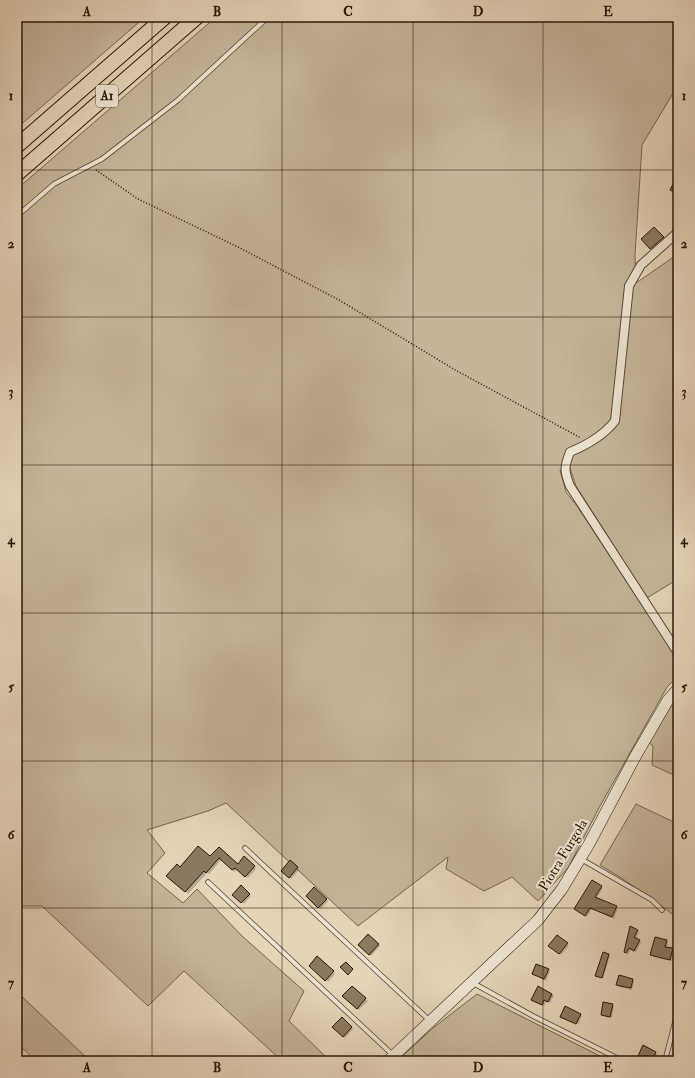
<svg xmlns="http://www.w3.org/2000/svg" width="695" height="1078" font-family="'IM FELL Double Pica',serif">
<rect width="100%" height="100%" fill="#e4d4b8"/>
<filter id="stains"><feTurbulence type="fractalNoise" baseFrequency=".005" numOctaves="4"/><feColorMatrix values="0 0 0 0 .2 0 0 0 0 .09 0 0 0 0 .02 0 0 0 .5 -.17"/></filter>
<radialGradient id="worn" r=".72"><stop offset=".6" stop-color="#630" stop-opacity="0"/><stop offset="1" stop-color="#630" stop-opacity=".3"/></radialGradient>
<g fill="#c4b499" stroke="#76654e">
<polygon points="17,17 145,17 17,128"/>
<polygon points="216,17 678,17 678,85 642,145 635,255 636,283 678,254 678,579 647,598 576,486 569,465 560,470 566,492 577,506 678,660 678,676 667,687 600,806 568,868 538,901 512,877 484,891 446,869 448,857 358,926 226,803 208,811 147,830 165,853 147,873 183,903 197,889 242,936 304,991 289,1021 330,1061 282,1061 184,971 148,1006 42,906 17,906 17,189"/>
<polygon points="678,696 678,777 652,765 653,746 648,742 670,704"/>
<polygon points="636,804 678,824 678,918 623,879 600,865"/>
<polygon points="17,992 90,1061 36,1061 17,1043"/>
<polygon points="477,994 610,1061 397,1061 433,1028"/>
</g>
<g fill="#0003">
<polygon points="654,228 665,240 653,251 642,239"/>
<polygon points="219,848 238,866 244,858 256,869 248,878 237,869 235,872 222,859 209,874 207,873 188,894 168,876 180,868 210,858"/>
<polygon points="290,861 299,870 291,879 282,871"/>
<polygon points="601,886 603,888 596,899 618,909 614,919 592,909 587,917 575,909"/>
<polygon points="241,887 251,896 244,904 234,895"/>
<polygon points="314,889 328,901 321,909 307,896"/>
<polygon points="637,931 639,933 636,939 641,942 636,952 631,950 628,955 625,952"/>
<polygon points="368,935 380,946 371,956 359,945"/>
<polygon points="557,936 569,946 561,955 551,947"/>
<polygon points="666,940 668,942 667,948 673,949 674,951 672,961 654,957 652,955"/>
<polygon points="604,953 610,956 603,979 597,976"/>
<polygon points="317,958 335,974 328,982 310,966"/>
<polygon points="548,970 550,972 546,981 533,974"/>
<polygon points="632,979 634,981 632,990 619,987 617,985"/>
<polygon points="352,987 368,1001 359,1010 344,996"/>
<polygon points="552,994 554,996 550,1003 547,1001 544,1006 534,1001"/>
<polygon points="612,1005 614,1007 612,1018 604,1016 602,1014"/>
<polygon points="580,1015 582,1016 578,1024 562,1016"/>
<polygon points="342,1018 353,1029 345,1038 334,1027"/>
<polygon points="643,1047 658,1055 655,1061 649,1061 639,1055"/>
</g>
<g fill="#8a7962" stroke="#291604">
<polygon points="673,184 678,186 678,194 670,190"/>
<polygon points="654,227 664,237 650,249 641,239"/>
<polygon points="198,846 210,856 219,847 238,864 244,856 255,866 245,877 235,868 232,870 219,858 206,873 204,871 185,892 166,876 177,864 180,867"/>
<polygon points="290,860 298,867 289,878 281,871"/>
<polygon points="592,880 602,886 595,897 617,906 612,917 590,908 585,916 574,909"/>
<polygon points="241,885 250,894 241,903 232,895"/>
<polygon points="314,887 327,899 318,908 306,896"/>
<polygon points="630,926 638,930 634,937 640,940 634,951 629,948 626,953 624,952"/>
<polygon points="368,934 379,944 369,955 358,945"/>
<polygon points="557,935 568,943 559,954 548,946"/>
<polygon points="655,937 667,940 665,947 673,948 670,960 650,955"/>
<polygon points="603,952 609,954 602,978 595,976"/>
<polygon points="317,956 334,971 325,981 309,966"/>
<polygon points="346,962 353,969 348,975 340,967"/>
<polygon points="536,964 549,969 544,979 532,974"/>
<polygon points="619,975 633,979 631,988 616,985"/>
<polygon points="352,986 366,998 357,1009 342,996"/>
<polygon points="538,986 552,994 548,1002 544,1000 542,1005 531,1000"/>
<polygon points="603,1002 613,1004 610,1017 601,1015"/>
<polygon points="565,1006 581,1014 576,1024 560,1017"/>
<polygon points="342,1017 352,1027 343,1037 332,1027"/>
<polygon points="643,1045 656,1052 652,1061 638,1056"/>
</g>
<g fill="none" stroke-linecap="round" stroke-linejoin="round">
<g stroke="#584631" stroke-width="5.5">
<g id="lane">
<polyline points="17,216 54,184 102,159 178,100 268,17"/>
<polyline points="245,848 429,1020"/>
<polyline points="581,859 652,900 662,910"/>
<polyline points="208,882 394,1056"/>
<polyline points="473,983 533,1016 623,1061"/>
<polyline points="665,1061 678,1010"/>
</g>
</g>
<g stroke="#584631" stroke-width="10">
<path id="street" d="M 678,232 L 641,265 L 629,286 L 615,421 C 603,436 587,445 570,452 C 564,467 564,471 570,486 L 678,653"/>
</g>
<g stroke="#291604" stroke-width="12">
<polyline id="secondary" points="388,1061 538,920 562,889 589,844 635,757 668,700 678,689"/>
</g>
<g stroke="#291604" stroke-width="16">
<g id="highway">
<polyline points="17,146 165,17"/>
<polyline points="17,174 197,17"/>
</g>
</g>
<polyline stroke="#291604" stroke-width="1.5" stroke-dasharray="1 2" stroke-linecap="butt" points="96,170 138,199 238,247 339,300 457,371 581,438"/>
<use href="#lane" stroke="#ede3d1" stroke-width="4"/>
<use href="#street" stroke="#ede3d1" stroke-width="8"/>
<use href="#secondary" stroke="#ede3d1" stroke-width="11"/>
<use href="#highway" stroke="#e4d4b8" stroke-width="14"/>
</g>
<path fill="none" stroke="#291604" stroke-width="1" stroke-opacity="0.55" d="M 152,17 L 152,1061M 282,17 L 282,1061M 413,17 L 413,1061M 543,17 L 543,1061M 17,170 L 678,170M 17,317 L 678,317M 17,465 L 678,465M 17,613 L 678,613M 17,761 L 678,761M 17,908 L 678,908"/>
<g text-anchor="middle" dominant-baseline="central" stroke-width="4" stroke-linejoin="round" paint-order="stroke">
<rect fill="#ede3d1" stroke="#645442" stroke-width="1" x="96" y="85" width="22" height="22" rx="3"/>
<g font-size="13" font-weight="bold" fill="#291604">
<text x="107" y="96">A1</text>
</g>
<g font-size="14" fill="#291604" stroke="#ede3d1">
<text transform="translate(563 855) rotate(-59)">Piotra Furgoła</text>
</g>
</g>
<rect width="695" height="1078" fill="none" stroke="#e4d4b8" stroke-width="44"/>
<rect x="22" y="22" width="651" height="1034" fill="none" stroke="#291604" stroke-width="1.5"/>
<g font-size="13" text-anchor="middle" font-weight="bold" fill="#291604">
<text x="87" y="16">A</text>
<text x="217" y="16">B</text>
<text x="348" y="16">C</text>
<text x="478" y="16">D</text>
<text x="608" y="16">E</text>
<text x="11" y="100">1</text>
<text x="684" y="100">1</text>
<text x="11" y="248">2</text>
<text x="684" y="248">2</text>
<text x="11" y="396">3</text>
<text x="684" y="396">3</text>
<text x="11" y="544">4</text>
<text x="684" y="544">4</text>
<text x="11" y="691">5</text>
<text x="684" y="691">5</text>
<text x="11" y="839">6</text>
<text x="684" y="839">6</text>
<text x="11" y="987">7</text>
<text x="684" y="987">7</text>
<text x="87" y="1072">A</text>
<text x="217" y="1072">B</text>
<text x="348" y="1072">C</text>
<text x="478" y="1072">D</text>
<text x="608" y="1072">E</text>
</g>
<rect width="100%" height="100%" filter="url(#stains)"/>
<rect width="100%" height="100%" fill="url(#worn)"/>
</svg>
